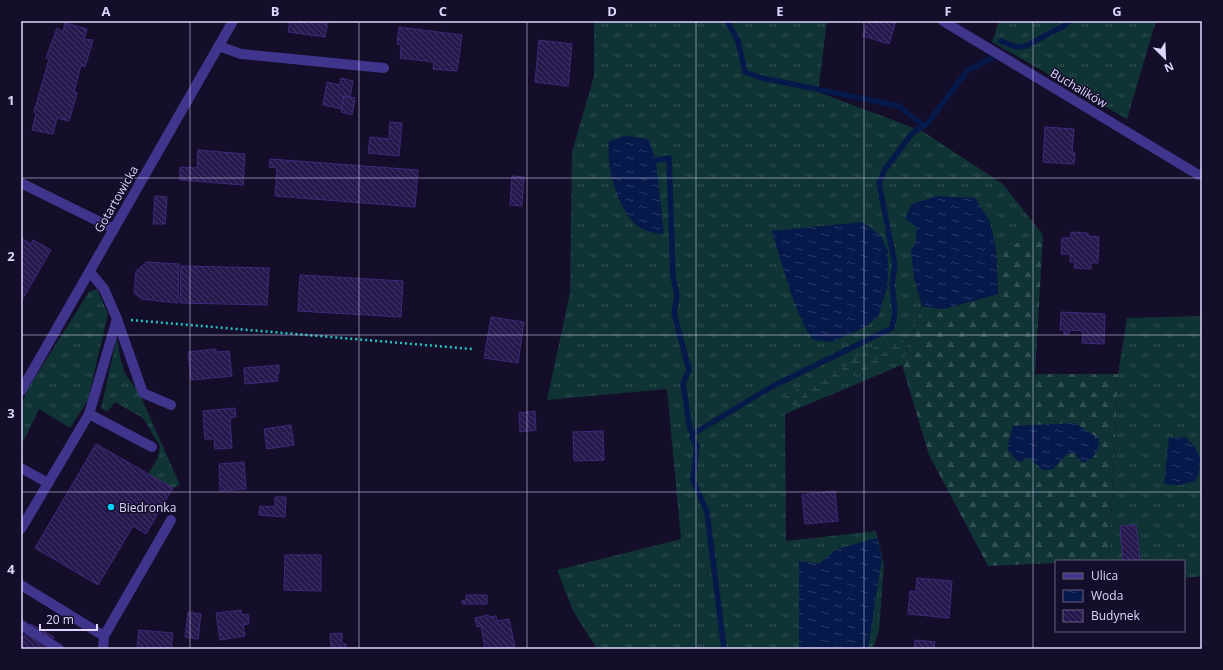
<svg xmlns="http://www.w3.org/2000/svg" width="1223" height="670" font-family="'Open Sans',sans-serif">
<defs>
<pattern id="grass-tufts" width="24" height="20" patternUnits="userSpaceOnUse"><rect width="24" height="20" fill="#103335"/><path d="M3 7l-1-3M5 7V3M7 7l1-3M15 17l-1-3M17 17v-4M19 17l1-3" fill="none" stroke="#325053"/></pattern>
<pattern id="forest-firs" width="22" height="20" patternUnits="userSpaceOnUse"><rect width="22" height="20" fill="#103335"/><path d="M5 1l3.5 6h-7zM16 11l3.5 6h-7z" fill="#325053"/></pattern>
<pattern id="wetland-marsh" width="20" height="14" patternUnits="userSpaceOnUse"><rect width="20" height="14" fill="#103335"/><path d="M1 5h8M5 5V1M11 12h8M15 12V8" fill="none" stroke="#325053"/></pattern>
<pattern id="water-ripples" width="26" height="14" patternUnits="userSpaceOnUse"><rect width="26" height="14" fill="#06194b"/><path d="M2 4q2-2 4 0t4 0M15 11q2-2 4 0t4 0" fill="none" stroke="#2a3a66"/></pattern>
<pattern id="building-back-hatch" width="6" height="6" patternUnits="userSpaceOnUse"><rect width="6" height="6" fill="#27184d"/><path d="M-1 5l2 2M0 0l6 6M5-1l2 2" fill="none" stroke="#463968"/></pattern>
</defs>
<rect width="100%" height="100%" fill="#150e2a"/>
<g fill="url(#grass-tufts)">
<polygon points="594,21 827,21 818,92 922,131 1003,184 1043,235 996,249 990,222 917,228 914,277 922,306 902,365 785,414 786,541 876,531 884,565 879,630 873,649 597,649 573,611 557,570 681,539 667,389 547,400 570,293 572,152 594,76"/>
<polygon points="999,21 1156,21 1127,119 992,42"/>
<polygon points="97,289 108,314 88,400 70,428 39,409 21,446 21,407 27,390 89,292"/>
<polygon points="1202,316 1202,576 1184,578 1184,561 1109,560 1118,374 1127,318"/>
<path d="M 117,337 C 120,356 121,375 137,388 L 180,485 L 173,488 L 148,474 L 158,458 L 160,446 L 143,418 L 115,402 L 107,412 L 101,408 Z"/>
</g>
<polygon fill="url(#forest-firs)" points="1043,235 1035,374 1118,374 1109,560 1056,561 1056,563 988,566 929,455 902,365 922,306 943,309 998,294 996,249"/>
<path fill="url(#wetland-marsh)" d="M 900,335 L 904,344 L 900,353 L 857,374 L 844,374 C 827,392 811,401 786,407 L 785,395 L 845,367 L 852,359 Z"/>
<g fill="url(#water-ripples)">
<path d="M 626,136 L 648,139 L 649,141 L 656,160 L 664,234 C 654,234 640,230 633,222 C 616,202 606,166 609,141 Z"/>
<polygon points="937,196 975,198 990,222 996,249 998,294 943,309 922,306 914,277 911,250 916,242 917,228 905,218 912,204"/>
<path d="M 863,222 L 881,236 L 888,252 L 888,284 L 878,317 L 865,327 L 832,342 L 813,340 C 794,312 782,264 772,231 Z"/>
<path d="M 1075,423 L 1099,439 C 1098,453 1095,458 1083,463 L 1074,453 L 1067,454 L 1053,469 L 1043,470 L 1029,458 L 1025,458 L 1021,462 L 1016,460 L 1007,448 L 1013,426 Z"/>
<path d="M 1185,437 C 1200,451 1205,462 1195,481 L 1180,485 L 1164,484 L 1169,438 Z"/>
<polygon points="877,538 882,558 868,649 799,649 799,561 819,564 837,549"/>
</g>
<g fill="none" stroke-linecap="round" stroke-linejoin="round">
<g stroke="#06194b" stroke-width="5.5">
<polyline points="727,21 738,41 745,72 762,78 899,106 923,126"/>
<polyline points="1001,41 1016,47 1026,46 1065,25 1069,21"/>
<polyline points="656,160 669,158 673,276 677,296 674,313 689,370 683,384 690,429 693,434 692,438 697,445 693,480 707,512 724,649"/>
<polyline points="693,434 773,386 892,328 895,312 892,284 895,265 879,183 884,171 909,137 915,131 927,124 967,71 992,58"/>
</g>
</g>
<g fill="url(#building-back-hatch)" stroke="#40287b">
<polygon points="290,21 328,21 325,37 288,32"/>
<polygon points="868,21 896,21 889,44 863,36"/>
<polygon points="65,23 87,29 84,39 93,40 85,67 81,65 74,92 77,93 69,121 57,118 53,134 32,130 36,114 34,112 49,59 46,58 57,28 63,32"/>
<polygon points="399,27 462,35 457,71 433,69 434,62 400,58 401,45 397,44"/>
<polygon points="539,40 572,44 568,86 535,82"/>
<polygon points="341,78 353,81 350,97 344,96 342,109 323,105 327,82 340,85"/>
<polygon points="344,96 355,98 352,115 341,112"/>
<polygon points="390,122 402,123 399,156 368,153 370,137 389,139"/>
<polygon points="1045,127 1074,129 1072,153 1075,153 1074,164 1043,162"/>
<polygon points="198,150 245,154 243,185 180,180 180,167 197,168"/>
<polygon points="270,159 418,170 415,207 275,196 277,168 269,167"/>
<polygon points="512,176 524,177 522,206 510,205"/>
<polygon points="155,196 167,197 165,224 153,224"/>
<polygon points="1071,232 1088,233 1088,236 1099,237 1098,263 1091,263 1091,269 1074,268 1075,262 1070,262 1070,254 1061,254 1062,238 1071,238"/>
<polygon points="21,238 31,244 33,240 51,250 21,302"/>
<polygon points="147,262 179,264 178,303 142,299 134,293 136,271"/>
<polygon points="181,266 269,268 267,305 180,303"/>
<polygon points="300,275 403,281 401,317 298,311"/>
<polygon points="1061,312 1105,314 1104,344 1082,343 1083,331 1069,330 1069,334 1064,334 1064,330 1060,330"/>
<polygon points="491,317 524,322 518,363 484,358"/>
<polygon points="216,349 216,352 229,351 232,376 191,380 188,352"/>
<polygon points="279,365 279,373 277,373 278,381 245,384 244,368"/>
<polygon points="235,408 236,417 230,418 232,448 215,449 214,439 205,439 203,411"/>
<polygon points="535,411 536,430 520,432 519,413"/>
<polygon points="291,425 294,445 267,449 264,429"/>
<polygon points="603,431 604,460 574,461 573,432"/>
<polygon points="96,444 173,488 146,534 133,526 98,585 35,548"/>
<polygon points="244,462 246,489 220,491 219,464"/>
<polygon points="835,491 838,521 805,524 802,495"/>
<polygon points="275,497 286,497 285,517 259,515 260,506 275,507"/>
<polygon points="1136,525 1140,560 1123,561 1120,526"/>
<polygon points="285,555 321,555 321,591 284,590"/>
<polygon points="917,578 952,581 949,618 908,614 910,591 916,592"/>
<polygon points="466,595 487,595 487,604 462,604 462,601 466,600"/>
<polygon points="241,610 242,615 248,614 249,624 243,625 245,636 220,640 216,613"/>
<polygon points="188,612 201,614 198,639 185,637"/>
<polygon points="488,615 489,617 496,616 497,621 509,619 515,647 485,649 481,626 477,627 475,618"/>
<polygon points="31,624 54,637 47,649 21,649 21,641"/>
<polygon points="139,630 173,633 171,649 137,649"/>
<polygon points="342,633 342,644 346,644 346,649 331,649 330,634"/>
<polygon points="915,640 935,642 934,649 914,649"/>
</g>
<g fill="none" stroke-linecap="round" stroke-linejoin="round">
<polyline stroke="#25c1c5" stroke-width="2.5" stroke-dasharray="2 3" stroke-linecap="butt" points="131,320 472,349"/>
<g stroke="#40358d" stroke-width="10">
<polyline points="943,21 1197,174 1202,175"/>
<polyline points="219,46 241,54 384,68"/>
<polyline points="21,183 114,229"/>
<polyline points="90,272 104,289 117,319 143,393 171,405"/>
<polyline points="21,391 233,21"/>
<polyline points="89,414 152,447"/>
<polyline points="21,468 48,483"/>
<polyline points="21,529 89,414 117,319"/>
<polyline points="21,585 104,636 103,649"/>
<polyline points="21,625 59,649"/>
<polyline points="104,636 171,520"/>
</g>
</g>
<path fill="none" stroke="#dfd7ff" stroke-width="1" stroke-opacity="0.55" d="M 190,21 L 190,649M 359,21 L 359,649M 527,21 L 527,649M 696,21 L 696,649M 864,21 L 864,649M 1033,21 L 1033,649M 21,178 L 1202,178M 21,335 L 1202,335M 21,492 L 1202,492"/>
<circle fill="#03d0ff" stroke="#150e2a" stroke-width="1.5" cx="111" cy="507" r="4"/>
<g text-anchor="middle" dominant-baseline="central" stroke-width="3" stroke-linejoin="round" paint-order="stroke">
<g font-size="12" fill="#dfd7ff" stroke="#150e2a">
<text transform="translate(1079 88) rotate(31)">Buchalików</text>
<text transform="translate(116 199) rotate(-60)">Gotartowicka</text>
</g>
<g font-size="12" fill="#dfd7ff" stroke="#150e2a" text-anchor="start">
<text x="119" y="507">Biedronka</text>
</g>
</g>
<rect width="1223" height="670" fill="none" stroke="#150e2a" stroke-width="44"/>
<rect x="1055" y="560" width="130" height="72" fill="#150e2a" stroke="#665e7f"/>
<rect x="1063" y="573" width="20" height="6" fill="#40358d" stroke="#665e7f"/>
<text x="1091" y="580" font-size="12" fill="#dfd7ff">Ulica</text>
<rect x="1063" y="590" width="20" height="12" fill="url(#water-ripples)" stroke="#665e7f"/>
<text x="1091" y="600" font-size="12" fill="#dfd7ff">Woda</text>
<rect x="1063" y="610" width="20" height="12" fill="url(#building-back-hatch)" stroke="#665e7f"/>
<text x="1091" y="620" font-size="12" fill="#dfd7ff">Budynek</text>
<g transform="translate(1165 58) rotate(156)" stroke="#150e2a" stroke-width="3" paint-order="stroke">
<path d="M0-3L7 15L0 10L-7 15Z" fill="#dfd7ff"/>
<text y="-6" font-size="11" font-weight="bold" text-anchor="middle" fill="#dfd7ff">N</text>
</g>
<path d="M40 624v6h57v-6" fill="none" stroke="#dfd7ff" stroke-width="2"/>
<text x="46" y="624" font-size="12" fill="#dfd7ff" stroke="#150e2a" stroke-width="3" paint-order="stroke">20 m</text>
<rect x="22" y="22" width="1179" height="626" fill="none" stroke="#dfd7ff" stroke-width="1.5"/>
<g font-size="13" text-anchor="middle" font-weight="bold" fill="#dfd7ff">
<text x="106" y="16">A</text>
<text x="275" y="16">B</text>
<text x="443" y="16">C</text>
<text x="612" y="16">D</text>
<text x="780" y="16">E</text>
<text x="948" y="16">F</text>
<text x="1117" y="16">G</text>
<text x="11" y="105">1</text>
<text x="11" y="261">2</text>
<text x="11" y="418">3</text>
<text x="11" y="574">4</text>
</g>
</svg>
